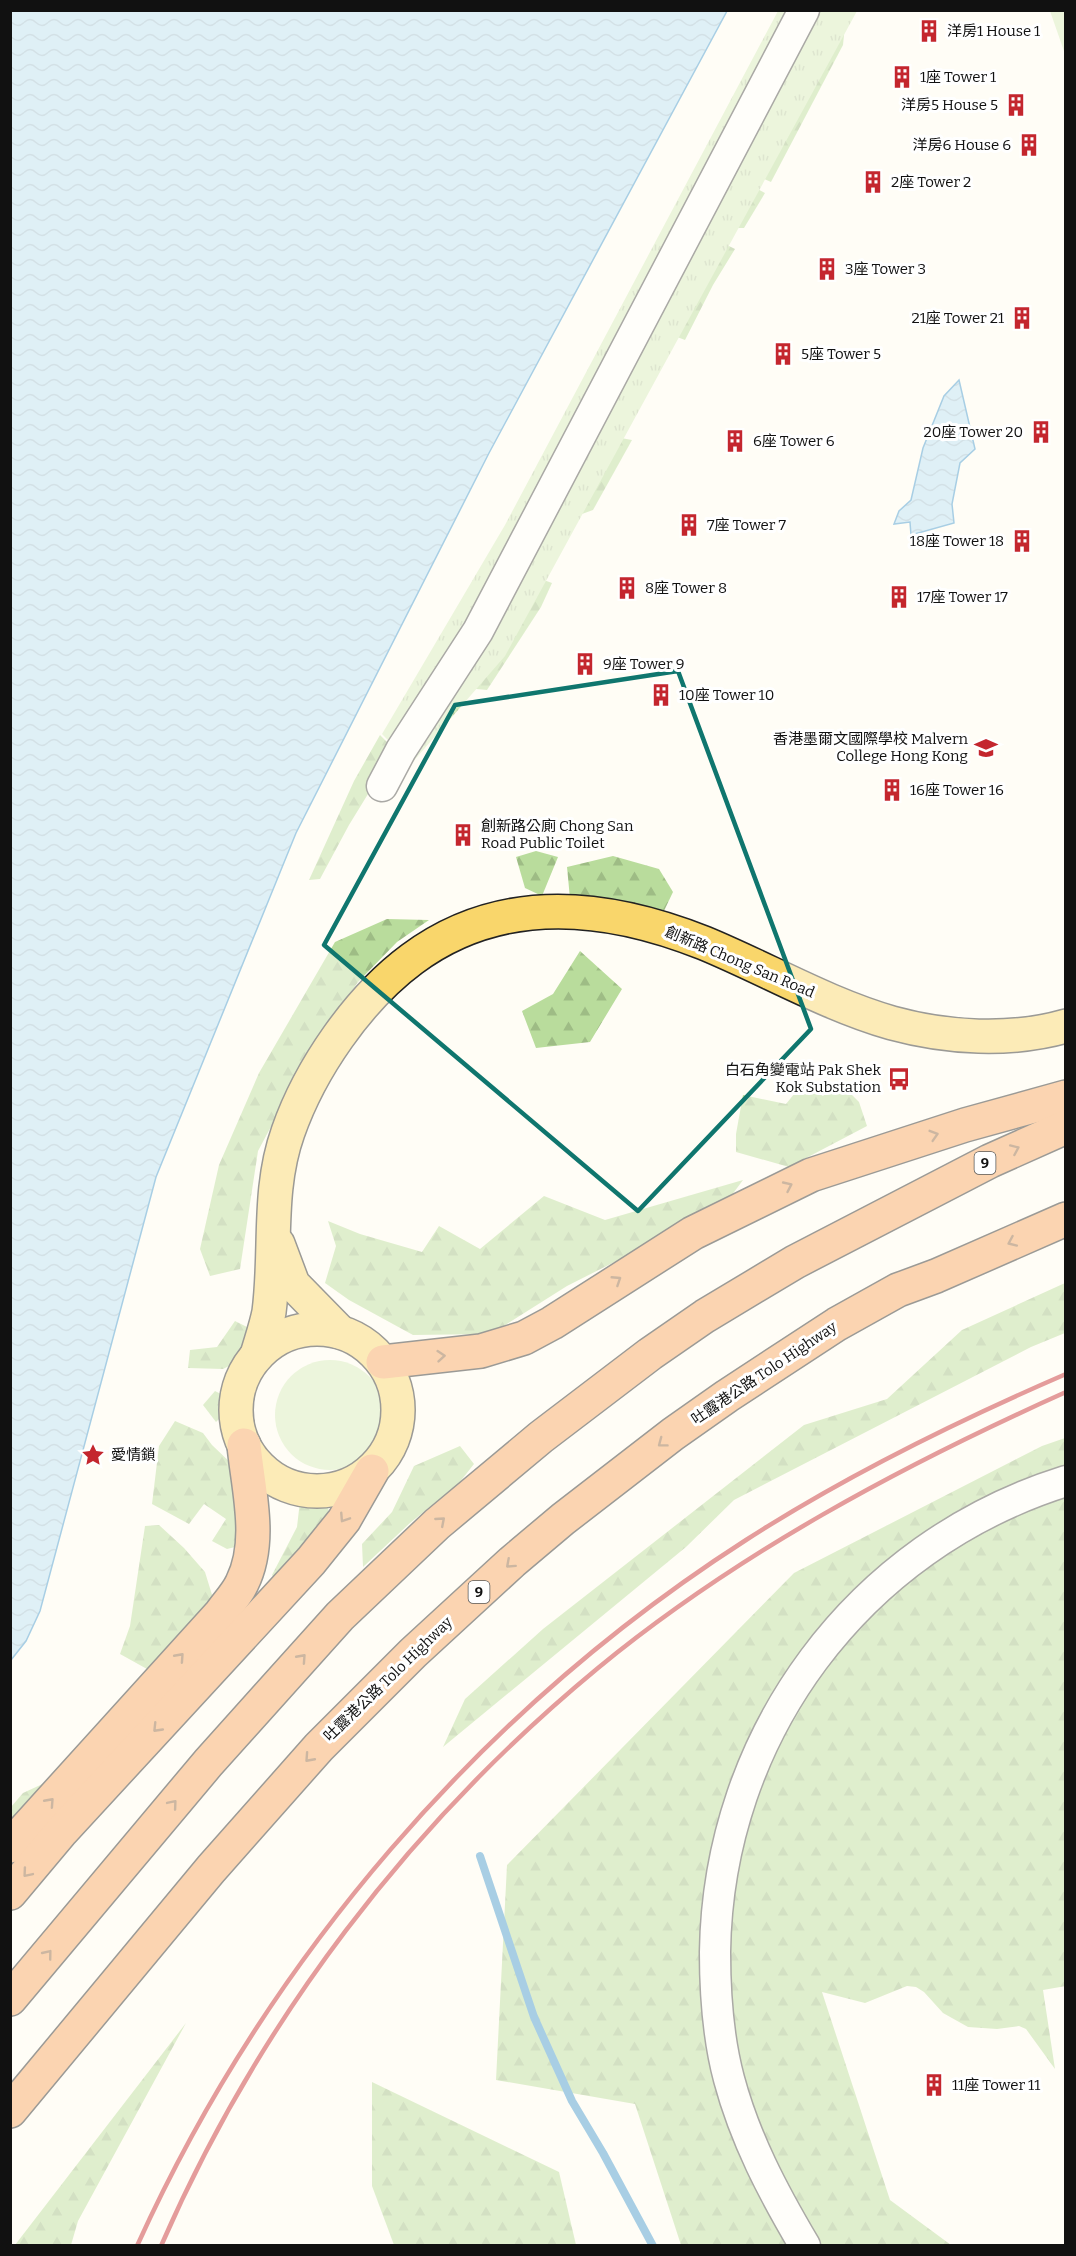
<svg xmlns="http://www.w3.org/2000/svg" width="1076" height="2256" font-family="Bitter,'Noto Sans TC',serif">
<defs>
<pattern id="forest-firs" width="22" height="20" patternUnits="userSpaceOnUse" patternTransform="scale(1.5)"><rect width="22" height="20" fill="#b9dc9c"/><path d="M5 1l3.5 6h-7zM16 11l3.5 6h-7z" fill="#9ebc85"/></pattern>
<pattern id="park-tufts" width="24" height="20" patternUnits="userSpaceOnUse" patternTransform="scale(1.5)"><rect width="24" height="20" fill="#d5ebbd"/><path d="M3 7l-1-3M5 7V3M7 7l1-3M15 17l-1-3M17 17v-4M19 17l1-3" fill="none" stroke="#b6c8a1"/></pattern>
<pattern id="water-waves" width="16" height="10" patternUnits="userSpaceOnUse" patternTransform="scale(1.5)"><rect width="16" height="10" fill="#b9e0f7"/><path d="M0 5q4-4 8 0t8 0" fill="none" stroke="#9ebfd3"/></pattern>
</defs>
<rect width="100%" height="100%" fill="#fffdf5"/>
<g fill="#d5ebbd">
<polygon points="1050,11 1065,11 1065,54"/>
<circle cx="330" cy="1415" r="55"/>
</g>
<g fill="url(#forest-firs)">
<polygon points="846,15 843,45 771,182 739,168"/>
<polygon points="741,180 765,193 744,228 719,228"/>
<polygon points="719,241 735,249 713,285 685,340 672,335"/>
<polygon points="610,436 632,440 593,510 571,518"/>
<polygon points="530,575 552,583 541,607 487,690 455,687"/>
<polygon points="380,735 395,750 349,825 320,879 309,880 354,781"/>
<polygon points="536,851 558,857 542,896 525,888 516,857"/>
<polygon points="613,856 659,869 673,892 652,936 570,899 567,867"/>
<polygon points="387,919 429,920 397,942 358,982 315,1044 258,1151 240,1269 210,1276 200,1249 219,1165 259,1073 335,942"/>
<polygon points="580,951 622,989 590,1042 536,1048 522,1011 553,994"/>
<polygon points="838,1081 859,1102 867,1126 789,1167 736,1152 736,1134 743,1095 786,1104 803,1083 823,1096"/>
<polygon points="743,1180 723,1207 567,1286 491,1334 413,1335 349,1300 325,1283 336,1246 328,1221 360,1234 422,1252 439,1226 480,1249 544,1196 605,1220"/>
<polygon points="1065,1283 1065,1333 1031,1347 734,1500 686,1547 443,1747 465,1699 543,1629 804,1425 887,1399 962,1330"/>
<polygon points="235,1321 249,1328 241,1360 223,1369 188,1368 190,1350 217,1347"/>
<polygon points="215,1391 225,1396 225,1413 216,1422 203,1405"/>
<polygon points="175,1421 203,1433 212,1445 235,1467 239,1546 227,1549 212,1541 226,1519 204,1504 189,1524 152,1504 159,1446"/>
<polygon points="1065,1438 1066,1986 1043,1990 1055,2069 1026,2029 1019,2026 997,2029 968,2027 943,2013 924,1992 916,1987 907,1986 865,2003 822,1992 890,2200 951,2245 681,2245 635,2104 496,2080 507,1865 794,1573 1042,1446"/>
<polygon points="460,1446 474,1464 459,1483 410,1523 363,1567 362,1544 392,1512 414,1466"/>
<polygon points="300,1501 328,1503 329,1520 275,1580 272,1575 297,1527"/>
<polygon points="159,1525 184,1548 205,1572 213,1598 147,1669 120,1654 130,1626 145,1526"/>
<polygon points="62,1775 11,1842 11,1807 23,1793"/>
<polygon points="186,2023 78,2221 71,2245 15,2245"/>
<polygon points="372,2082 559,2172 576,2245 394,2245 372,2186"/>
</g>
<polygon fill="url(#park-tufts)" points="778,11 857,11 505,656 411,764 382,734 505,525"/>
<g fill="url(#water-waves)" stroke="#3f96cf" stroke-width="1.5">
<polygon points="11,10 727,11 489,453 296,833 156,1177 40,1611 26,1641 11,1660"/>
<polygon points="959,380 975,449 960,463 952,504 954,523 911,535 910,522 894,524 899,511 911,500 923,448 944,396"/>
</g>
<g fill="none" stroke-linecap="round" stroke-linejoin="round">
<polyline stroke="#3f96cf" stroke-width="8" points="480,1856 534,2017 572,2101 603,2153 653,2246"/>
<g stroke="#444" stroke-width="33">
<g id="minor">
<polyline points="382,786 401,750 478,631 804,10"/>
<path d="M 805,2246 C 773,2192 745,2139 729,2079 C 718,2038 715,1994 715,1952 C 718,1735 858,1546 1066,1481"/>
</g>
</g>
<g stroke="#222" stroke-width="36">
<g id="major">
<polyline points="278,1244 293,1284 340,1332"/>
<circle cx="317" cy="1410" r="81"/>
<path d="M 257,1355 C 261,1341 266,1327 269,1312 C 277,1251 267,1191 288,1132 C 310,1069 358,999 412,959 C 501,893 606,904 704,943 C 767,969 826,1004 892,1023 C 947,1038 1010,1042 1066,1026"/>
</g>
</g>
<g stroke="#222" stroke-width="36">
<g id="highway">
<polyline points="383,1362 481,1351 524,1338 552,1323 693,1233 811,1175 965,1125 1066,1097"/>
<path d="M 10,1846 L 221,1613 C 228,1603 237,1594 242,1583 C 263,1541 248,1489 244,1445"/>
<polyline points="10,1893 62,1831 311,1561 344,1520 372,1471"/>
<polyline points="10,1999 208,1763 340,1616 437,1524 541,1437 650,1354 705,1316 795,1262 990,1161 1066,1127"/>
<polyline points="10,2111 211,1869 319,1747 413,1653 512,1562 563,1519 673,1434 727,1396 837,1324 898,1290 936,1276 1066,1219"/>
</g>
</g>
<use href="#minor" stroke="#fff" stroke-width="30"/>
<use href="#major" stroke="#f9d66b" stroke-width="33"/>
<use href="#highway" stroke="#f5a25d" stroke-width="33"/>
<g stroke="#c4262e" stroke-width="4.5">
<path d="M 137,2246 C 267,1959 481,1710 746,1540 C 847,1475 955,1422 1066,1374"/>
<path d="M 161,2246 C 259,2021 409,1824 598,1668 C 738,1553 901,1466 1066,1392"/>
</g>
</g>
<defs><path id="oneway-chevron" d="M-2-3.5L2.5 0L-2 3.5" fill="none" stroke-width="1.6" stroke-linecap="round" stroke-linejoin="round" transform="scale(1.5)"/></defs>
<g stroke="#8e613b">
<use href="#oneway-chevron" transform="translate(934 1135) rotate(-17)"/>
<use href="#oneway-chevron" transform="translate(1015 1149) rotate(-24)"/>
<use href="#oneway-chevron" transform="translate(788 1186) rotate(-25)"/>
<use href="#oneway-chevron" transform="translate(1012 1242) rotate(156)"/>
<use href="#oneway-chevron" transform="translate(617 1280) rotate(-33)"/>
<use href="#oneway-chevron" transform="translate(441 1356) rotate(-5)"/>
<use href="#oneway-chevron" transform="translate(662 1443) rotate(143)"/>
<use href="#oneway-chevron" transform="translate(344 1518) rotate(123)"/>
<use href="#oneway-chevron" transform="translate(441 1521) rotate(-41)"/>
<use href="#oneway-chevron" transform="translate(510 1564) rotate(138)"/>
<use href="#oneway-chevron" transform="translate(180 1657) rotate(-48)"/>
<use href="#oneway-chevron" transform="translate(302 1658) rotate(-48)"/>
<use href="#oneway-chevron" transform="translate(157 1728) rotate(134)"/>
<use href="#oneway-chevron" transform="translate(309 1758) rotate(132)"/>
<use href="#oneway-chevron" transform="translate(50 1802) rotate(-48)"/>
<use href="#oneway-chevron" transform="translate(173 1804) rotate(-50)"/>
<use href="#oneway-chevron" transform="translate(27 1873) rotate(130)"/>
<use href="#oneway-chevron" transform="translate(48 1954) rotate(-51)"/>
</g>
<path d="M0 0H1076V2256H0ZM 678,671 L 811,1029 L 638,1211 L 324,945 L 455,705 Z" fill="#fffdf5" fill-opacity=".55" fill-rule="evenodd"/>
<path fill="none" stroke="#0f766e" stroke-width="4.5" stroke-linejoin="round" d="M 678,671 L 811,1029 L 638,1211 L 324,945 L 455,705 Z"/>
<defs>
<g id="building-bare" transform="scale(1.8)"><path d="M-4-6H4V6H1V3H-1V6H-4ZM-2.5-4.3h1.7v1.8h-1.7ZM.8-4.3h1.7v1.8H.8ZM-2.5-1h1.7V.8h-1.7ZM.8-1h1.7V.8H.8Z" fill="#c4262e" stroke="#fff" stroke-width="2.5" paint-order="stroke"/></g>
<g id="school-bare" transform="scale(1.8)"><path d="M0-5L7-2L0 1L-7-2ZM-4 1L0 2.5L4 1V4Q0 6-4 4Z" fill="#c4262e" stroke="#fff" stroke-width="2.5" paint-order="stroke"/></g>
<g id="bus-bare" transform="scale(1.8)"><path d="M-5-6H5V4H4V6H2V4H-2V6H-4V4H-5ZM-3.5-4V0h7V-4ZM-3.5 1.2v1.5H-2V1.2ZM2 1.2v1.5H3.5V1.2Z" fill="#c4262e" stroke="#fff" stroke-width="2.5" paint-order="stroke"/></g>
<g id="sight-bare" transform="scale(1.8)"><path d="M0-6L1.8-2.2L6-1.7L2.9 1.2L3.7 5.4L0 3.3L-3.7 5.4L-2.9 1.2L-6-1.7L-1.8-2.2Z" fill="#c4262e" stroke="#fff" stroke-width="2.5" paint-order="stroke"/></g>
</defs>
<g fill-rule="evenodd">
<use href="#building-bare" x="929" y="31"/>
<use href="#building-bare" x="902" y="77"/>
<use href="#building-bare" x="1016" y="105"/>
<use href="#building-bare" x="1029" y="145"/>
<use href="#building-bare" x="873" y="182"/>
<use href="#building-bare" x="827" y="269"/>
<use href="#building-bare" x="1022" y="318"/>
<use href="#building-bare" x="783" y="354"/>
<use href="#building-bare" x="1041" y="432"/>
<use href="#building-bare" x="735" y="441"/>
<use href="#building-bare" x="689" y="525"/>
<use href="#building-bare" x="1022" y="541"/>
<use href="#building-bare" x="627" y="588"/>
<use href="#building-bare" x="899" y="597"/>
<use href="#building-bare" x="585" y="664"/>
<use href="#building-bare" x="661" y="695"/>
<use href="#school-bare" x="986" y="748"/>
<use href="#building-bare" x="892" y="790"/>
<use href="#building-bare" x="463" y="835"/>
<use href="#bus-bare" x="899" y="1079"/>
<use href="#sight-bare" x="93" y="1455"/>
<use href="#building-bare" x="934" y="2085"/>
</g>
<g text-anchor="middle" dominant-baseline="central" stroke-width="6" stroke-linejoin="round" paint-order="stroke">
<g fill="#fff" stroke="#585858" stroke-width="1.5">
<rect x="974.5" y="1152" width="21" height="22" rx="4.5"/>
<rect x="468.5" y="1581" width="21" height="22" rx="4.5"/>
</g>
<g font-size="14" font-weight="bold" fill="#111">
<text x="985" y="1163">9</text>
<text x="479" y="1592">9</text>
</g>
<g font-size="15" fill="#111" stroke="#fff" text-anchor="start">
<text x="947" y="31">洋房1 House 1</text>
<text x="920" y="77">1座 Tower 1</text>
<text x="998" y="105" text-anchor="end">洋房5 House 5</text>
<text x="1011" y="145" text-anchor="end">洋房6 House 6</text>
<text x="891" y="182">2座 Tower 2</text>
<text x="845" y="269">3座 Tower 3</text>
<text x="1004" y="318" text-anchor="end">21座 Tower 21</text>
<text x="801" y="354">5座 Tower 5</text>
<text x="1023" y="432" text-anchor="end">20座 Tower 20</text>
<text x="753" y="441">6座 Tower 6</text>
<text x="707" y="525">7座 Tower 7</text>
<text x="1004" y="541" text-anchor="end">18座 Tower 18</text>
<text x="645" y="588">8座 Tower 8</text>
<text x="917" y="597">17座 Tower 17</text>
<text x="603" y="664">9座 Tower 9</text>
<text x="679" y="695">10座 Tower 10</text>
<text x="968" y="739" text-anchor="end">香港墨爾文國際學校 Malvern<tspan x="968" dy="17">College Hong Kong</tspan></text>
<text x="910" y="790">16座 Tower 16</text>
<text x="481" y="826">創新路公廁 Chong San<tspan x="481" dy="17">Road Public Toilet</tspan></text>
<text x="881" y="1070" text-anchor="end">白石角變電站 Pak Shek<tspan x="881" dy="17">Kok Substation</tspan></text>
<text x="111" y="1455">愛情鎖</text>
<text x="952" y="2085">11座 Tower 11</text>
</g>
<g font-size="15" fill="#111" stroke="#fff">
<text transform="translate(740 962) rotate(23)">創新路 Chong San Road</text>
<text transform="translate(764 1373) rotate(-34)">吐露港公路 Tolo Highway</text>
<text transform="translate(388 1679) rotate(-44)">吐露港公路 Tolo Highway</text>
</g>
</g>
<rect width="1076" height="2256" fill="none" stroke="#111111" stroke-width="24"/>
</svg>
